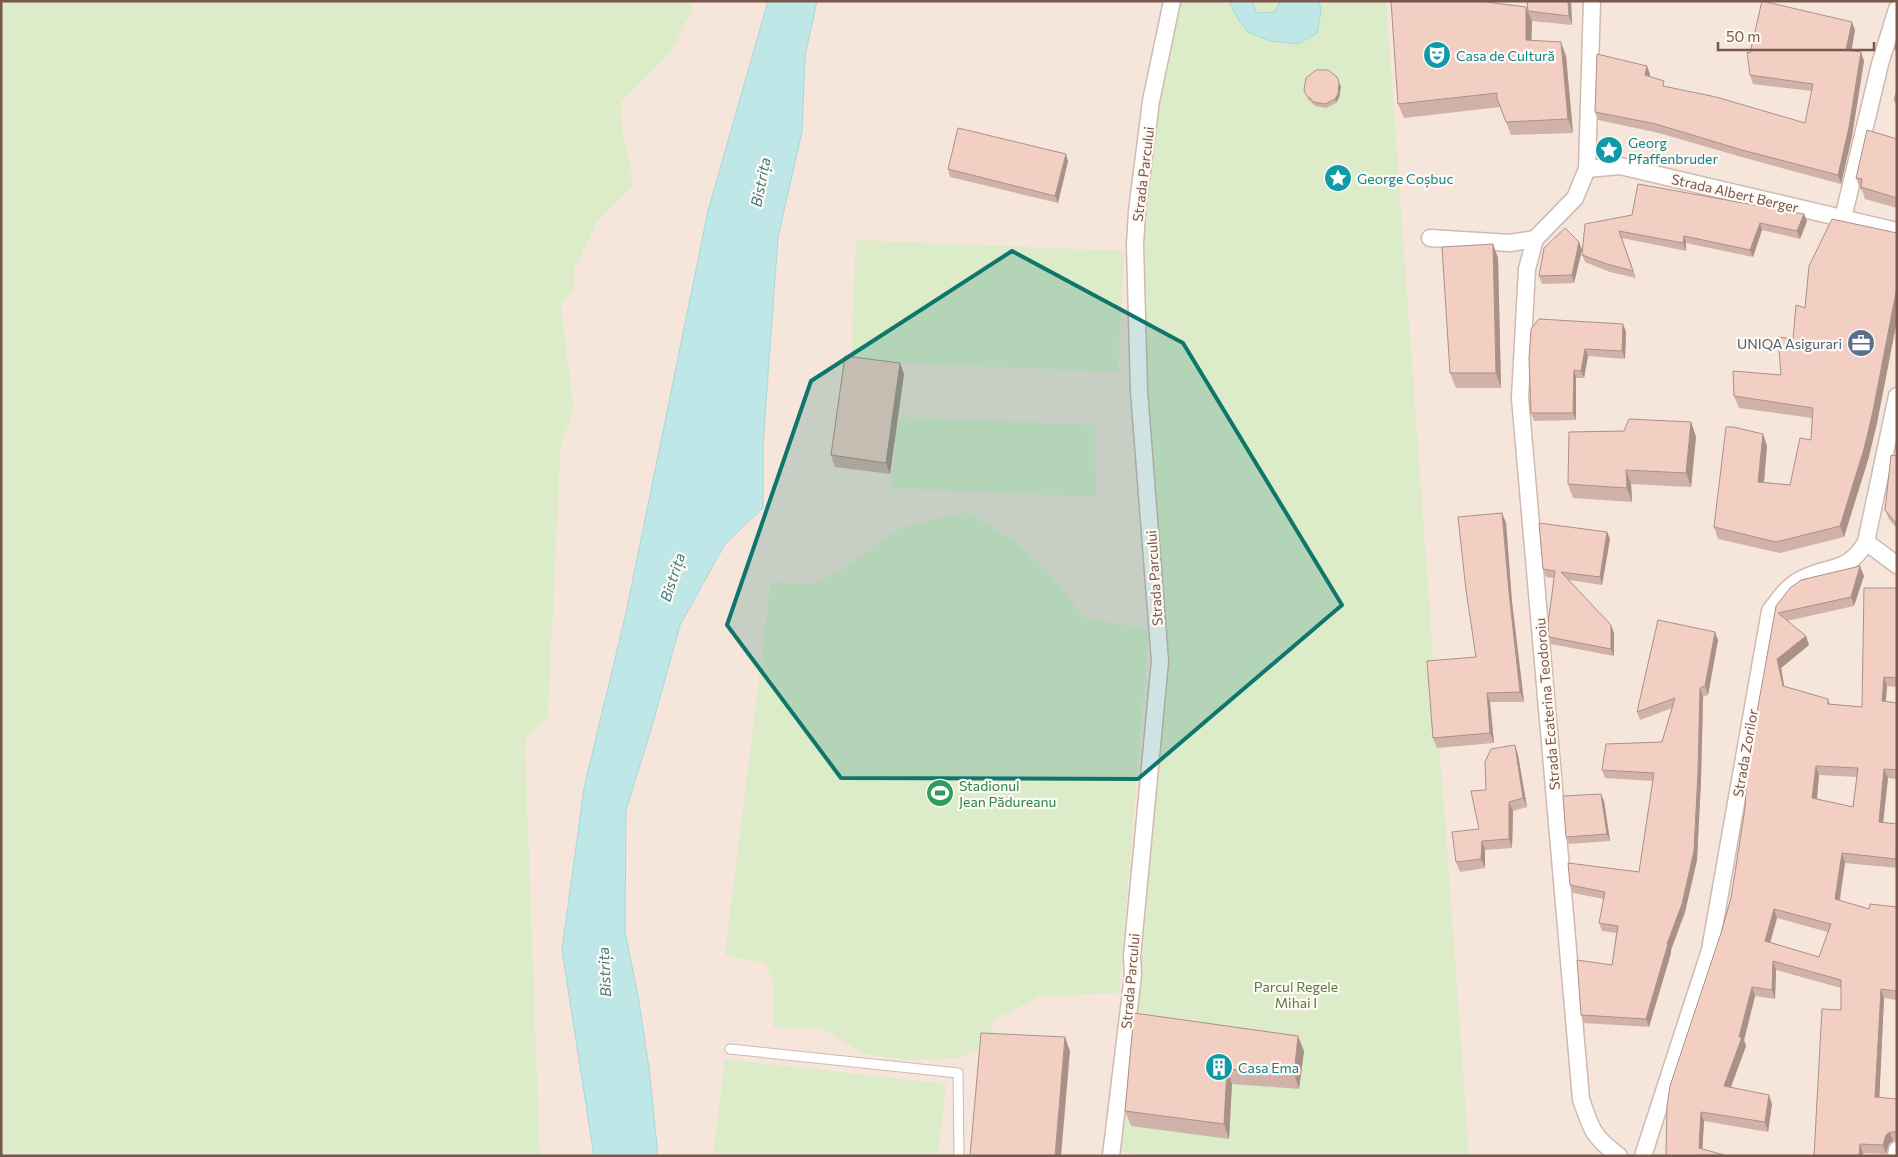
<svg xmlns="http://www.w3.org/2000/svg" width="1898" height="1157" font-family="Commissioner,sans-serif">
<rect width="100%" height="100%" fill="#fdf4ec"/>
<polygon fill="#f5e5da" points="689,1 1897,1 1897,1156 540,1156 525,740 548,717 561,446 574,410 561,304 573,291 575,268 598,221 634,185 622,126 621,103 668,56 693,9"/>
<g fill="#dcecc9">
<polygon points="1,1 689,1 693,9 668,56 621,103 622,126 634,185 598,221 575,268 573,291 561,304 574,410 561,446 548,717 525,740 540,1156 1,1156"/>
<polygon points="1181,1 1386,1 1469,1156 1141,1156 1121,1151 1160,661 1137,211"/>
<polygon points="856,240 1124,251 1118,372 851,361"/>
<polygon points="898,417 1095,425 1096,497 891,488"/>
<polygon points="968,512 1014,541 1046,570 1084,617 1149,630 1119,993 1040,996 989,1023 1000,1040 959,1058 912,1060 864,1054 821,1028 773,1027 774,983 765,963 725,955 771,582 814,584 843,569 901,527"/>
<polygon points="725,1059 946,1084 938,1156 713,1156"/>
</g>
<g fill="#bfe7e8" stroke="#a5d9d9">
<polygon points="768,1 817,1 805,56 802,131 778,237 763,444 763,508 725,544 680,625 652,726 626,810 625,932 638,996 649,1068 658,1156 594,1156 562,950 584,788 626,613 708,211"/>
<polygon points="1229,1 1252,1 1257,13 1275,12 1280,1 1319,1 1321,11 1317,33 1298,44 1270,41 1248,32 1238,19"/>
</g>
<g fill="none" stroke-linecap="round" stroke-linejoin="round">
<g stroke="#d0bab0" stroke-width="11">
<polyline id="service" points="730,1049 958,1073 959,1156"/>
</g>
<g stroke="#d0bab0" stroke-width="19">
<g id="minor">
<polyline points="1587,169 1620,166 1897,231"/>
<polyline points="1843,218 1880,64 1897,9"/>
<polyline points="1430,238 1510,243 1535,239 1575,198 1587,169 1592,1"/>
<path d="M 1535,239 L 1527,269 L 1520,398 L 1581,1099 C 1591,1129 1593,1137 1619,1156"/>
<polyline points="1866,542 1897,565"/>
<polyline points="1111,1156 1133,975 1132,956 1160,661 1139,391 1135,245 1137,211 1151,101 1172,1"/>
<path d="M 1643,1156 L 1710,950 L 1770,611 C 1779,599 1786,588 1800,580 C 1827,565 1848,574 1866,542 L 1897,396"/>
<polyline points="1896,1156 1897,1150"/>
</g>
</g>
<use href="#service" stroke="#fff" stroke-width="9"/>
<use href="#minor" stroke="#fff" stroke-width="16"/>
</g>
<g fill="#d1b2a8" fill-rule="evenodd">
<polygon points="1571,1 1572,25 1532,21 1531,41 1566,56 1573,133 1511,135 1500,107 1404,118 1398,104 1526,7 1528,11"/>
<polygon points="1855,30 1851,51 1864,61 1852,136 1841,184 1745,158 1659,133 1598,120 1595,112 1650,74 1650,77 1666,87 1805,123 1812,91 1753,84 1750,75 1750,53"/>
<polygon points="1341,86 1339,98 1336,103 1326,108 1315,106 1308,99 1304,90"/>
<polygon points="1897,91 1897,108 1894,100"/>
<polygon points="1897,139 1897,208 1865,199 1862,190 1860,189 1856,178"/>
<polygon points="1068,161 1058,203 950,177 948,169"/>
<polygon points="1804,214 1807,221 1800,239 1762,230 1753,257 1686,243 1686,251 1622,238 1636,278 1610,272 1585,262 1582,255 1585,224"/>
<polygon points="1897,233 1897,320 1877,423 1868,460 1844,537 1780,553 1718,539 1714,527 1763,434 1767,446 1764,482 1790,485 1811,440 1812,418 1739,408 1734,396 1781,375 1793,339 1805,308"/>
<polygon points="1579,242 1582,250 1574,283 1542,284 1539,276"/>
<polygon points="1493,244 1498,258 1501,388 1456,388 1450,373"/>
<polygon points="1623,324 1626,332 1625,359 1588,356 1584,378 1576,378 1576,420 1534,421 1531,413 1529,359"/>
<polygon points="904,374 890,474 835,467 831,455"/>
<polygon points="1691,422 1696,437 1691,487 1631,484 1632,502 1573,498 1568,484 1624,431"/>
<polygon points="1897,453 1897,529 1889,519 1885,510"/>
<polygon points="1502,513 1506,523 1512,602 1524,702 1490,702 1494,743 1437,748 1433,738 1476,657"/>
<polygon points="1607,532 1610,539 1602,585 1569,580 1614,633 1614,656 1551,644 1549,637 1554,578 1546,577 1543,569"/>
<path d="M 1864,576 L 1854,606 L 1787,621 L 1806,636 L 1809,645 L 1781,668 L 1784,687 L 1828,699 L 1830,704 L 1862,707 L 1897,588 L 1897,687 L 1887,686 L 1886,701 L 1897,703 L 1897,779 L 1888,778 L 1883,823 L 1897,825 L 1897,868 L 1845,863 L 1840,901 L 1869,909 L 1897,907 L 1897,1000 L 1884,998 L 1879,1098 L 1897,1099 L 1897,1140 L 1893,1141 L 1889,1144 L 1886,1154 L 1863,1153 L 1863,1156 L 1814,1156 L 1841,1010 L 1841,988 L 1776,970 L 1775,999 L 1755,996 L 1744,1040 L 1746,1046 L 1731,1087 L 1772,1104 L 1768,1132 L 1704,1121 L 1702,1149 L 1666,1156 L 1721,933 L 1731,898 L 1745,808 L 1776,606 ZM 1819,775 L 1857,777 L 1853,807 L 1817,799 ZM 1777,918 L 1828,932 L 1819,957 L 1770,942 Z"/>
<polygon points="1718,640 1708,695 1703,697 1701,780 1697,860 1685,912 1671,950 1671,953 1649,1027 1584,1023 1581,1015 1612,965 1616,933 1602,931 1599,923 1604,899 1573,893 1570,885 1639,872 1653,781 1605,778 1602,770 1662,742 1672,708 1640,720 1637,712"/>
<polygon points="1515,745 1518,755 1527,807 1513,811 1512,848 1485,850 1485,868 1460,872 1456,862 1479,829 1486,790"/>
<polygon points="1604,801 1610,841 1569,844 1566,837"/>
<polygon points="1134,1013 1304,1051 1299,1089 1232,1084 1229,1139 1131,1126 1125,1111"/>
</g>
<g fill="#aa9188">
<polygon points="1568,1 1571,1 1572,25 1569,16"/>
<polygon points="1526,7 1532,21 1531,54 1526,40"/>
<polygon points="1852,22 1855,30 1850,59 1846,50"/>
<polygon points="1561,42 1566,56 1573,133 1568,119"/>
<polygon points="1861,52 1864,61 1852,136 1841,184 1838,175"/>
<polygon points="1647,66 1650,74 1648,84 1645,75"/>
<polygon points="1339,83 1341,86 1339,98 1336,103 1335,99"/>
<polygon points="1066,154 1068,161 1058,203 1055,196"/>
<polygon points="1804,214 1807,221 1800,239 1797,231"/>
<polygon points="1760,223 1762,230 1753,257 1750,250"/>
<polygon points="1684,236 1686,243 1686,251 1683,243"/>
<polygon points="1579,242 1582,250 1574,283 1572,275"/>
<polygon points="1493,244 1498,258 1501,388 1496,373"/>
<polygon points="1897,287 1897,320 1877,423 1868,460 1844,537 1840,526"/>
<polygon points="1623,324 1626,332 1625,359 1622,351"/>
<polygon points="1585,349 1588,356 1584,378 1581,371"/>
<polygon points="900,363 904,374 890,474 886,463"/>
<polygon points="1574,370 1576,378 1576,420 1573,413"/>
<polygon points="1691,422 1696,437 1691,487 1686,473"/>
<polygon points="1763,434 1767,446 1763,493 1758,482"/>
<polygon points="1626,470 1631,484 1632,502 1627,488"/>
<polygon points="1502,513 1506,523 1512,602 1524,702 1520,692 1509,592"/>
<polygon points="1607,532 1610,539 1602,585 1600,577"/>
<polygon points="1860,566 1864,576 1854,606 1851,597"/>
<polygon points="1611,625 1614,633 1614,656 1611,649"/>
<polygon points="1715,632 1718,640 1708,695 1705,686"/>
<polygon points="1806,636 1809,645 1781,668 1786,695 1783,686 1777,659"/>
<polygon points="1884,677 1887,686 1885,710 1882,701"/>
<polygon points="1700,688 1703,697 1701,780 1697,860 1685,912 1671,950 1671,953 1649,1027 1646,1019 1667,944"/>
<polygon points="1487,693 1490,702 1494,743 1490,733"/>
<polygon points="1515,745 1518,755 1527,807 1523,798"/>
<polygon points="1816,766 1819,775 1816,808 1812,798"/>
<polygon points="1884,769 1888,778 1882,832 1879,822"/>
<polygon points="1601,794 1604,801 1610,841 1607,834"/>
<polygon points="1509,802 1513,811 1512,848 1509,839"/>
<polygon points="1482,841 1485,850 1485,868 1481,859"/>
<polygon points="1842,853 1845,863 1838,909 1835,899"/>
<polygon points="1774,909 1777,918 1768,950 1765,941"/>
<polygon points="1773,961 1776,970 1775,999 1772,990"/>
<polygon points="1752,987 1755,996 1744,1040 1746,1046 1728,1095 1724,1086 1739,1037"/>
<polygon points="1881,989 1884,998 1879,1106 1875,1097"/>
<polygon points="1298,1036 1304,1051 1299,1089 1294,1074"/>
<polygon points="1065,1037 1070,1051 1061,1156 1055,1156"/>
<polygon points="1227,1069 1232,1084 1229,1139 1224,1124"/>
<polygon points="1769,1095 1772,1104 1768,1132 1765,1122"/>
<polygon points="1701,1112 1704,1121 1702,1156 1699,1148"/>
<polygon points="1890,1132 1893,1141 1889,1144 1886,1154 1883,1145 1886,1135"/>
<polygon points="1860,1144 1863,1153 1863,1156 1859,1156"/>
</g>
<g fill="#f3cfc3" stroke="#aa9188" fill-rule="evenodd">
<polygon points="1391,1 1479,1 1526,7 1526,40 1561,42 1568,119 1506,122 1497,98 1497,93 1398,104"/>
<polygon points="1527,1 1568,1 1569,16 1528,11"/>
<polygon points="1762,1 1852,22 1846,50 1861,52 1849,127 1838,175 1742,150 1656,124 1595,112 1597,54 1647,66 1645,75 1664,81 1663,86 1716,97 1805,123 1813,84 1750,75 1747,52 1750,53"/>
<polygon points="1897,39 1897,50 1895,50"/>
<polygon points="1316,70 1328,70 1337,77 1339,83 1338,94 1335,99 1325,104 1314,102 1306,95 1304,90 1306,78"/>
<polygon points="1897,91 1897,100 1894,100"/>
<polygon points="958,128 1066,154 1055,196 948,169"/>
<polygon points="1867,130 1897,139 1897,198 1861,187 1862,179 1856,178"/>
<polygon points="1638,184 1804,214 1797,231 1760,223 1750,250 1684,236 1683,243 1619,231 1633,271 1607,264 1582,255 1585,224 1632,215"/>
<polygon points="1832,219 1897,233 1897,287 1873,411 1864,449 1840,526 1776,542 1714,527 1726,427 1733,427 1763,434 1758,482 1790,485 1800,438 1811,440 1813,408 1734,396 1733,371 1781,375 1778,337 1793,339 1796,305 1805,308 1809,266"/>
<polygon points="1565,228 1579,242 1572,275 1539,276 1544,248"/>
<polygon points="1493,244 1496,373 1450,373 1442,247"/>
<polygon points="1539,319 1623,324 1622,351 1585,349 1581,371 1574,370 1573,413 1531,413 1529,359 1531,329"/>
<polygon points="845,356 900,363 886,463 831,455"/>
<polygon points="1629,419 1691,422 1686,473 1626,470 1627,488 1568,484 1569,432 1624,431"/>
<polygon points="1897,453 1897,524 1885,510 1891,455 1896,456"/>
<polygon points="1502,513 1509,592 1520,692 1487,693 1490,733 1433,738 1427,661 1476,657 1466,590 1458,517"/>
<polygon points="1539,523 1607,532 1600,577 1561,572 1611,625 1611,649 1549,637 1548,624 1555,571 1543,569"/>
<path d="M 1860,566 L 1851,597 L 1778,613 L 1806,636 L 1777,659 L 1783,686 L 1828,699 L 1828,704 L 1862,707 L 1864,588 L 1897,588 L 1897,678 L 1884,677 L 1882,701 L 1897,703 L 1897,770 L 1884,769 L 1879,822 L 1897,824 L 1896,859 L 1842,853 L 1835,899 L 1869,909 L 1870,904 L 1897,907 L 1897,991 L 1881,989 L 1875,1097 L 1897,1099 L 1897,1132 L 1890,1132 L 1886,1135 L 1883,1145 L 1860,1144 L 1859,1156 L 1814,1156 L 1822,1009 L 1841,1010 L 1841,980 L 1773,961 L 1772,990 L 1752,987 L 1739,1037 L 1742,1037 L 1724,1086 L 1769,1095 L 1765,1122 L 1701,1112 L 1699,1148 L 1724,1155 L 1666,1156 L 1667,1106 L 1670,1086 L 1721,933 L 1731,898 L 1745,808 L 1747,768 L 1776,606 L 1790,588 L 1801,580 ZM 1816,766 L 1858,768 L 1853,807 L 1812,798 ZM 1774,909 L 1831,924 L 1819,957 L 1765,941 Z"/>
<polygon points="1658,620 1715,632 1705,686 1700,688 1698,772 1694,851 1682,904 1667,944 1668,944 1646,1019 1581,1015 1577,960 1612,965 1618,926 1599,923 1605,892 1570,885 1568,863 1639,872 1654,773 1602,770 1606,744 1662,742 1675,698 1637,712"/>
<polygon points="1515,745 1523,798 1509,802 1509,839 1482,841 1481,859 1456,862 1452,832 1479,829 1471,791 1486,790 1485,762 1491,749"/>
<polygon points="1601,794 1607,834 1566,837 1563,796"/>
<polygon points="1134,1013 1298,1036 1294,1074 1227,1069 1224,1124 1125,1111"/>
<polygon points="981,1033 1065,1037 1055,1156 970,1156"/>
</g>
<path fill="#0f766e" fill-opacity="0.2" stroke="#0f766e" stroke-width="4" stroke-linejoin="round" d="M 1012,251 L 1183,343 L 1342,605 L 1138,779 L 841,778 L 727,625 L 811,381 Z"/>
<defs>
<g id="theatre-disc" transform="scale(1.4375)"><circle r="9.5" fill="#0f9aa8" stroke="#fff9f3"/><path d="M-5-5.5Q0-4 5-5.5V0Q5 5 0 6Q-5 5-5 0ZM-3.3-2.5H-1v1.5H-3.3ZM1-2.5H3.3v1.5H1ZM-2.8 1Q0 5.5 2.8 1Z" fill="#fff"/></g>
<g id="sight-disc" transform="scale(1.4375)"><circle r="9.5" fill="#0f9aa8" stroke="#fff9f3"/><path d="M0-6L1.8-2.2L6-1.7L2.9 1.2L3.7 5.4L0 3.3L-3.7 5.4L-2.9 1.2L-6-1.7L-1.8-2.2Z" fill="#fff"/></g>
<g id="office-disc" transform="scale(1.4375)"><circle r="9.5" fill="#5c6f8a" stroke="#fff9f3"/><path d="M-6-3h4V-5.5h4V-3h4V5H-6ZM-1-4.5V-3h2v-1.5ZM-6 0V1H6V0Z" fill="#fff"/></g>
<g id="stadium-disc" transform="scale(1.4375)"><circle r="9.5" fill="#2e9e5b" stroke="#fff9f3"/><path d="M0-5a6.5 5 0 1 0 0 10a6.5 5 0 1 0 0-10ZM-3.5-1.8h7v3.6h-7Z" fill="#fff"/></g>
<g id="building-disc" transform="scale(1.4375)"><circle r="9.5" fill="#0f9aa8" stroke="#fff9f3"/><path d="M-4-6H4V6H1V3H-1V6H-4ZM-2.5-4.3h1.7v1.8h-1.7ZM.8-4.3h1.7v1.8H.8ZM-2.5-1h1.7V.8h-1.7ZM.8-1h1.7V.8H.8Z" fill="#fff"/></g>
</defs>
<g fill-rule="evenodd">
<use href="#theatre-disc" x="1437" y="55"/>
<use href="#sight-disc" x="1609" y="150"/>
<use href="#sight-disc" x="1338" y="178"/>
<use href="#office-disc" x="1861" y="343"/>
<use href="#stadium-disc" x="940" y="793"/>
<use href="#building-disc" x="1219" y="1067"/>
</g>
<g text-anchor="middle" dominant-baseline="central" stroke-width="4.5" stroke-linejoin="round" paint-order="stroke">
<g font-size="14" fill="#0d838f" stroke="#fff9f3" text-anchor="start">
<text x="1456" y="55">Casa de Cultură</text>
<text x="1628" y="142">Georg<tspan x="1628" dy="16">Pfaffenbruder</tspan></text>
<text x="1357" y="178">George Coșbuc</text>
<text x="1238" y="1067">Casa Ema</text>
</g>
<g font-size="14" fill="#79574d" stroke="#fff9f3">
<text transform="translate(1143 174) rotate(-83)">Strada Parcului</text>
<text transform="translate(1735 193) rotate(13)">Strada Albert Berger</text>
<text transform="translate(1154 578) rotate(-94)">Strada Parcului</text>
<text transform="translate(1547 704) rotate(-95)">Strada Ecaterina Teodoroiu</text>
<text transform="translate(1745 753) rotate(-80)">Strada Zorilor</text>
<text transform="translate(1130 981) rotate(-85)">Strada Parcului</text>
</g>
<g font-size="14" fill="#4e5e75" stroke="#fff9f3" text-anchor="end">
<text x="1842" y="343">UNIQA Asigurari</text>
</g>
<g font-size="14" fill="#27864d" stroke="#fff9f3" text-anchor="start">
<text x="959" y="785">Stadionul<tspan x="959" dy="16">Jean Pădureanu</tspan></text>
</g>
<g font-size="14" fill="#5a7942" stroke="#fff9f3">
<text x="1296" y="986">Parcul Regele<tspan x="1296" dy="16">Mihai I</tspan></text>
</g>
<g font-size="15" font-style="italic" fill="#407c7e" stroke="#fff9f3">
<text transform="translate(760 182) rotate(-79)">Bistrița</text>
<text transform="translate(672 577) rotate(-72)">Bistrița</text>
<text transform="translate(604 972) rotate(-93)">Bistrița</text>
</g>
</g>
<rect width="1898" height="1157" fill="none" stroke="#79574d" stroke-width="5"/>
<path d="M1718 42v8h156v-8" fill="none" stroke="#79574d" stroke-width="2.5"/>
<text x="1726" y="42" font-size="15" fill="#79574d" stroke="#fff9f3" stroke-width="4" paint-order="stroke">50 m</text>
</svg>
